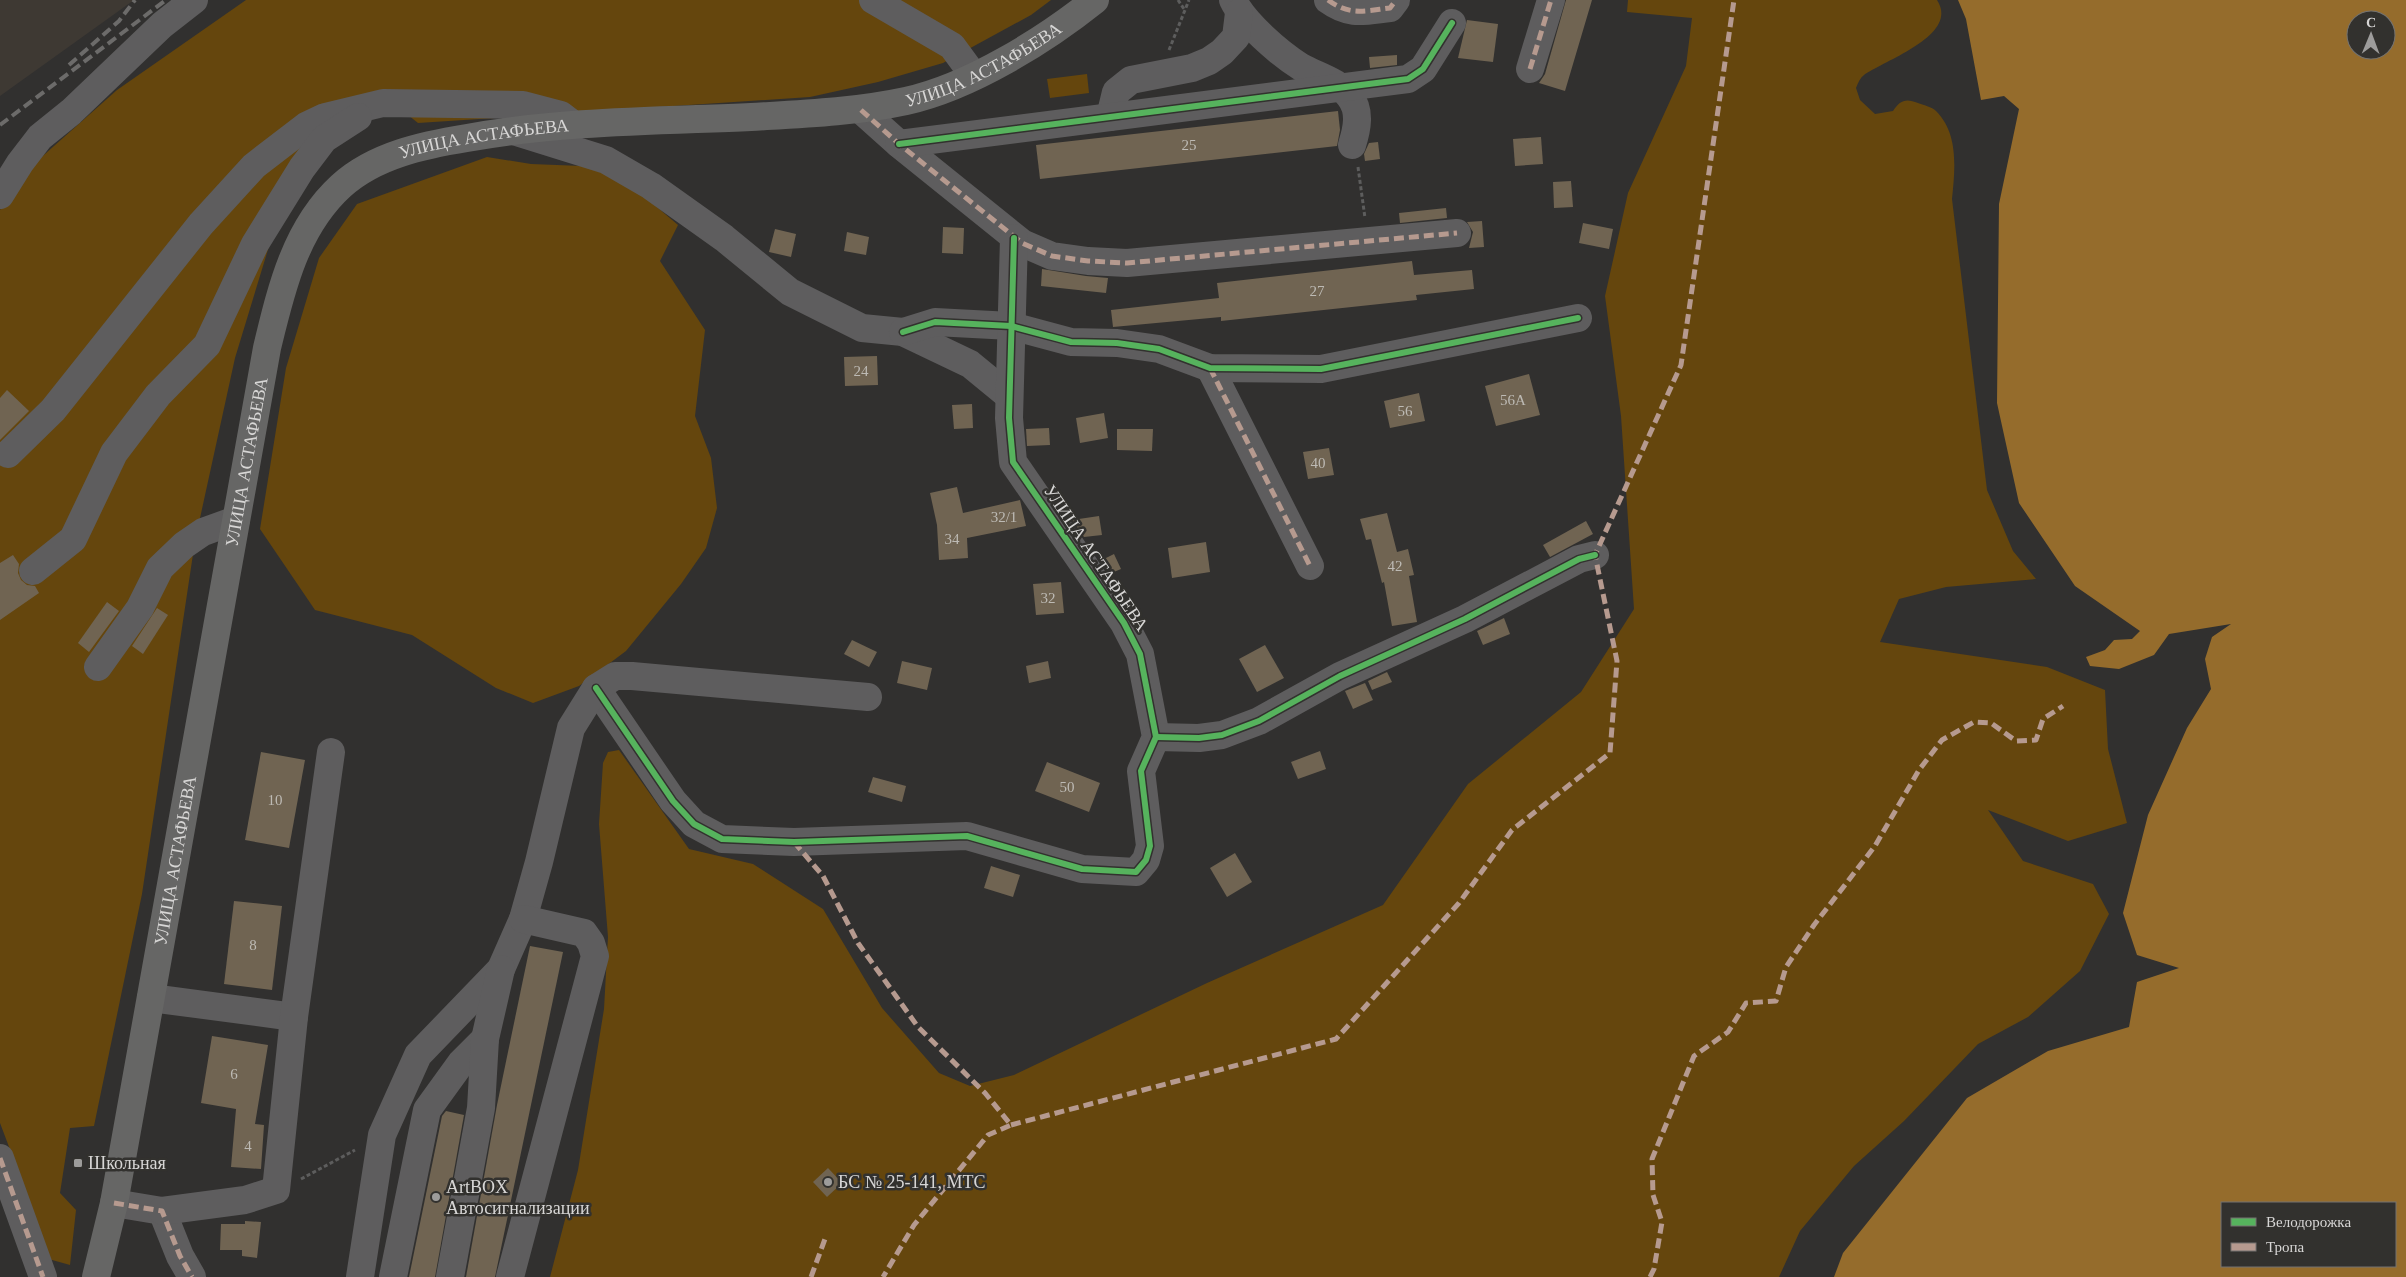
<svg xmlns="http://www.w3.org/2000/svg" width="2406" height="1277" font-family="Georgia,serif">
<rect width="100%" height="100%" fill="#31302f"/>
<polygon fill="#3e3933" points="0,0 134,0 0,96"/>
<g fill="#65460d">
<polygon points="246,0 1051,0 1031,15 943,63 878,82 810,97 418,123 383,95 317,129 277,220 235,358 195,541 142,894 94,1126 70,1128 60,1193 76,1210 70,1265 45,1258 17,1168 0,1123 0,210 18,178 117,90"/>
<path d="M 1628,0 L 1937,0 C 1960,35 1885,60 1864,75 C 1860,78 1858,83 1856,88 L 1860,100 L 1875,114 L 1893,111 C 1900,100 1906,98 1918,103 C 1923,105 1932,107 1936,111 C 1959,134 1955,169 1952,199 L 1987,490 L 2013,551 L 2036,579 L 1946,587 L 1899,599 L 1880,642 L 2047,667 L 2105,690 L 2108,749 L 2127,823 L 2068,841 L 1988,810 L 2023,861 L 2093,884 L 2109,914 L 2080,971 L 2028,1017 L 1978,1044 L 1904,1121 L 1854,1166 L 1800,1231 L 1779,1277 L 550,1277 L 578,1170 L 604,1009 L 608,937 L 599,824 L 603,763 L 608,752 L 619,750 L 689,849 L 753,864 L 823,909 L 882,1008 L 939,1073 L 970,1086 L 1014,1075 L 1207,983 L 1383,905 L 1468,784 L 1581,692 L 1634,609 L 1621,416 L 1605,296 L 1628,193 L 1686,66 L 1692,18 L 1627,12 Z"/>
<polygon points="1087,74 1089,93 1050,98 1047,79"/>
<polygon points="487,157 531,164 582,166 624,179 678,225 660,261 705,330 695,416 711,458 717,508 706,548 681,584 626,651 579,686 533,703 496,688 412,635 315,610 260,529 286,368 319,258 357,204"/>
</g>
<path fill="#956c2c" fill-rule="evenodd" d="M 1958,0 L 2406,0 L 2406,1277 L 1834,1277 L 1843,1253 L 1967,1098 L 2048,1051 L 2129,1027 L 2137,982 L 2179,968 L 2137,955 L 2123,913 L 2148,815 L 2187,728 L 2211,689 L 2205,659 L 2212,637 L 2231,624 L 2169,634 L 2154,655 L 2119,669 L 2090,666 L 2086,657 L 2105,650 L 2114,640 L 2132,639 L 2140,631 L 2075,586 L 2019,503 L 1997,403 L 1999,204 L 2019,109 L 2004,96 L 1981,100 L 1966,19 ZM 2356,20 L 2386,20 L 2386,50 L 2356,50 ZM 2222,1203 L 2395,1203 L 2395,1266 L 2222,1266 Z"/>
<g fill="#706452">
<polygon points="1566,0 1592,0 1565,91 1539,83 1545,74"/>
<polygon points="1467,20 1498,24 1493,62 1458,58"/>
<polygon points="1397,55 1397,65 1370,68 1369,57"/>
<polygon points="1338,111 1340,130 1337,146 1040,179 1036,145"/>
<polygon points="1541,137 1543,164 1515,166 1513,139"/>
<polygon points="1378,142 1380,159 1365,161 1364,154 1369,143"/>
<polygon points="1571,181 1573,207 1554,208 1553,182"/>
<polygon points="1446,208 1447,218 1400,223 1399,213"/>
<polygon points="1482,221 1484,247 1469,248 1473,232 1467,222"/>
<polygon points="1583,223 1613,229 1609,249 1579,243"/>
<polygon points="943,227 964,228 963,254 942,253"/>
<polygon points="775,229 796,234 791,257 769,252"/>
<polygon points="847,232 869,237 866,255 844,251"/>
<polygon points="1412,261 1414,275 1472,270 1474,289 1416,295 1417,300 1221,321 1221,317 1113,327 1111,310 1219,298 1217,283"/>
<polygon points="1042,269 1086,276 1108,278 1106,293 1041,286"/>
<polygon points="877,356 878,385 845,386 844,357"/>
<polygon points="1529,374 1540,415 1496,426 1485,386"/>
<polygon points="7,390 29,411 0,440 0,398"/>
<polygon points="1419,393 1425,421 1390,428 1384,401"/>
<polygon points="972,404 973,428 954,429 952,405"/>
<polygon points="1104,413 1108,438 1080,443 1076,418"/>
<polygon points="1049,428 1050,445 1027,446 1026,429"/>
<polygon points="1117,429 1153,429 1152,451 1117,450"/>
<polygon points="1329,448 1334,475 1308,479 1303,452"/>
<polygon points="957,487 963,513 1020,500 1026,526 967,538 968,558 939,560 937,525 930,493"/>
<polygon points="1387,513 1397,552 1408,549 1414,575 1409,576 1417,622 1392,626 1384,582 1382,583 1371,539 1366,540 1360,519"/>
<polygon points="1099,516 1102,535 1084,537 1072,520"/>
<polygon points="1586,521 1593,534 1550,557 1543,545"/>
<polygon points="1206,542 1210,572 1172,578 1168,548"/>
<polygon points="1114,554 1121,569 1109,574 1100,561"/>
<polygon points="13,555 19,564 18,573 21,580 27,585 35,586 39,593 0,620 0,563"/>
<polygon points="1061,582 1064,613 1036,615 1033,584"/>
<polygon points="107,602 119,611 89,652 78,643"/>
<polygon points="157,608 168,615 143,654 132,646"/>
<polygon points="1504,618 1510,634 1483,645 1477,631"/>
<polygon points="852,640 877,652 869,667 844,654"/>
<polygon points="1265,645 1284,678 1257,692 1239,659"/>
<polygon points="902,661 932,668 927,690 897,683"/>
<polygon points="1048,661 1051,678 1029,683 1026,666"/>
<polygon points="1387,672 1392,682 1372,690 1368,681"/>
<polygon points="1365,683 1373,700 1353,709 1345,691"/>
<polygon points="1320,751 1326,769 1298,779 1291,762"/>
<polygon points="261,752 305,760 289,848 245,840"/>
<polygon points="1047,762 1100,783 1089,812 1035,791"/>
<polygon points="873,777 906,786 902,802 868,792"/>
<polygon points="1235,853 1252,882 1227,897 1210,868"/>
<polygon points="991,866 1020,875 1013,897 984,888"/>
<polygon points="234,901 282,906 272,990 224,984"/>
<polygon points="530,946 563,952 495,1277 466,1277 497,1105"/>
<polygon points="212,1036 268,1045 255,1124 264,1125 261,1169 231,1167 236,1109 201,1103"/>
<polygon points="446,1111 464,1115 435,1277 409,1277 442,1116"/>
<polygon points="828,1168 842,1183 827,1197 813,1182"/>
<polygon points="245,1221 261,1222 257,1258 242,1256 242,1250 220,1250 221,1224 245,1224"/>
</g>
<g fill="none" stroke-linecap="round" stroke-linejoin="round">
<g stroke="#5d5d5d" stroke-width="3" stroke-dasharray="4 2.5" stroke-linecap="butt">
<polyline points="1178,0 1184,9"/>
<polyline points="1169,50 1189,0"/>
<polyline points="1358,167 1365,218"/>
<polyline points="301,1179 355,1150"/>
</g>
<g stroke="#5e5d5e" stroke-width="28">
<polyline points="873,0 952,46 974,76"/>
<path d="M 1233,0 C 1244,23 1279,53 1301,67 C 1317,76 1339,81 1350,97 C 1361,111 1357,129 1352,145"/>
<path d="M 1328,0 C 1350,16 1364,11 1390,8 L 1396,0"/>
<polyline points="1530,69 1551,0"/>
<polyline points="861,110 899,144 1022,243 1052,256 1088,261 1127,263 1457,233"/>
<polyline points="1110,117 1116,92 1131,80 1192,68 1209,61 1222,52 1236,37 1239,13"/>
<polyline points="510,130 606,160 651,186 724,238 790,292 862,328 903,332 970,364 1009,396"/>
<polyline points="899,144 1408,79 1423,69 1452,23"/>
<polyline points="0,195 20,163 40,137 71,112 162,25 194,0"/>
<polyline points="903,332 935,322 1011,326 1071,342 1117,343 1159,349 1210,368 1321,369 1578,318"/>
<polyline points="1210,368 1310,566"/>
<polyline points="8,454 53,410 201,224 254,166 306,126 325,117 383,103 523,105 561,115 574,125"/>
<polyline points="33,571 73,539 114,453 158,395 207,345 255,244 302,168 324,139 358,117"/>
<polyline points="98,667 140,608 160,568 184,545 203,532 236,520"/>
<polyline points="596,688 673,801 694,824 722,839 794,842 967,836 1082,869 1136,872 1146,860 1150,846 1141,771 1156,737 1140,654 1124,623 1013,462 1009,418 1014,238"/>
<polyline points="1156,737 1199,738 1222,735 1259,721 1340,676 1465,619 1579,559 1595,555"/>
<polyline points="151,998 294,1017"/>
<polyline points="0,1158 43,1277"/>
<polyline points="114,1203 162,1211 180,1256 192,1277"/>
<polyline points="162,1211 245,1200 276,1190 294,1017 331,752"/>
<polyline points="360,1277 382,1135 418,1055 501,969 523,919 539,862 571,728 596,688 615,676 632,676 868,697"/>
<polyline points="393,1277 427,1110 461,1063 485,1039"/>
<polyline points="450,1277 481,1108 485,1039 501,969"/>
<polyline points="510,1277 595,956 591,943 584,933 523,919"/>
</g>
<path stroke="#666665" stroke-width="28" id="s1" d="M 96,1277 L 114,1203 L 267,348 C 281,290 295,228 341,186 C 375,155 424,145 467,138 C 561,121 656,121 751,117 C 803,114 855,112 906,101 C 970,87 1045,40 1095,0"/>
<g stroke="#6c6b6a" stroke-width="4" stroke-dasharray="10 5" stroke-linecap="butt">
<polyline points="69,65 119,21 135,0"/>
<polyline points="0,125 166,0"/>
</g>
<g stroke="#b69a8f" stroke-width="5" stroke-dasharray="10 5" stroke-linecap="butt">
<path d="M 1328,0 C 1350,16 1364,11 1390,8 L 1396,0"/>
<polyline points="1530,69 1551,0"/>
<polyline points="861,110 899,144 1022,243 1052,256 1088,261 1127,263 1457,233"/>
<polyline points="1210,368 1310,566"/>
<polyline points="794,842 823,876 858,943 918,1027 985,1093 1011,1125 988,1135 914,1225 883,1277"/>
<polyline points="1011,1125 1336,1039 1459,903 1512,830 1610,753 1617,661 1595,555 1681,365 1734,0"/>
<polyline points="0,1158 43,1277"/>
<polyline points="114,1203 162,1211 180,1256 192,1277"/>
<polyline points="811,1277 825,1239"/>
<polyline points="1650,1277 1654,1269 1662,1222 1653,1195 1652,1159 1694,1056 1728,1032 1746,1003 1776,1001 1786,967 1814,925 1875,846 1919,770 1942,740 1974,722 1991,723 2016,741 2036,740 2043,719 2063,706"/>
</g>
<g stroke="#32312e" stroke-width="9">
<g id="cycleway">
<polyline points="899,144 1408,79 1423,69 1452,23"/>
<polyline points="903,332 935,322 1011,326 1071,342 1117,343 1159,349 1210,368 1321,369 1578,318"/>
<polyline points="596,688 673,801 694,824 722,839 794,842 967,836 1082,869 1136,872 1146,860 1150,846 1141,771 1156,737 1140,654 1124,623 1013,462 1009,418 1014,238"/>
<polyline points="1156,737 1199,738 1222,735 1259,721 1340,676 1465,619 1579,559 1595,555"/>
</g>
</g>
<use href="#cycleway" stroke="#56b35d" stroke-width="6"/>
</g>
<g fill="#9d9c9b" stroke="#32312e" stroke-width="2">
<rect x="73" y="1158" width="10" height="10" rx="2.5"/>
<circle cx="828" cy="1182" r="5"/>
<circle cx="436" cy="1197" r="5"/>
</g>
<g text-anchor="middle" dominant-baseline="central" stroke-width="5" stroke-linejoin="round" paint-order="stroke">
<g font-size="15" fill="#bdbab4">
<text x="1189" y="145">25</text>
<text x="1317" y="291">27</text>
<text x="861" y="371">24</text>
<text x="1513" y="400">56А</text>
<text x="1405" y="411">56</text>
<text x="1318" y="463">40</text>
<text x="1004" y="517">32/1</text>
<text x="952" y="539">34</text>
<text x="1395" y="566">42</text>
<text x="1048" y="598">32</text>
<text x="1067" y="787">50</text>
<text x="275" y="800">10</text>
<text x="253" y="945">8</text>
<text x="234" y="1074">6</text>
<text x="248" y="1146">4</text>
</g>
<g font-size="18" fill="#d7d6d5" stroke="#32312e">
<text stroke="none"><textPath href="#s1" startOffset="1789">УЛИЦА АСТАФЬЕВА</textPath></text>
<text stroke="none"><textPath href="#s1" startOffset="1279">УЛИЦА АСТАФЬЕВА</textPath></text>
<text stroke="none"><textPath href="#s1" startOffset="829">УЛИЦА АСТАФЬЕВА</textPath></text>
<text transform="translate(1096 558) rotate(56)">УЛИЦА АСТАФЬЕВА</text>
<text stroke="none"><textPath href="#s1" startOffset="424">УЛИЦА АСТАФЬЕВА</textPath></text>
</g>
<g font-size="18" fill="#d7d6d5" stroke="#32312e" text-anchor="start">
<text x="88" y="1163">Школьная</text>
<text x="838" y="1182">БС № 25-141, МТС</text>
<text x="446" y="1187">ArtBOX<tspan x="446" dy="21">Автосигнализации</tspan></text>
</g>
</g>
<rect x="2221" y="1202" width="175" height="65" fill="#32312e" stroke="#747371"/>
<rect x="2231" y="1218" width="25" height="8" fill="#56b35d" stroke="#747371"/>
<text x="2266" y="1227" font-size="15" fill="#d7d6d5">Велодорожка</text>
<rect x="2231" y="1243" width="25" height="8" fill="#b69a8f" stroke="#747371"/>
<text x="2266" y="1252" font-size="15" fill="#d7d6d5">Тропа</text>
<g transform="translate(2371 35) rotate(1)"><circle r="24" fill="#32312e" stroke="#747371"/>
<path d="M0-4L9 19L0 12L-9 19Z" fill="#9d9c9b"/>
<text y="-8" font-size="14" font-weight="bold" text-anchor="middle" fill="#d7d6d5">С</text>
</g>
</svg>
